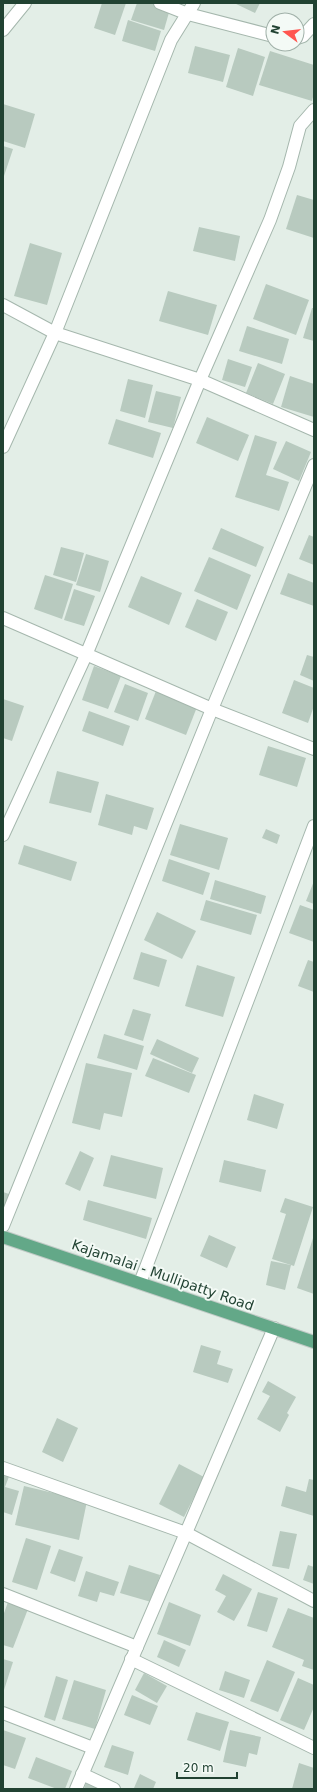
<svg xmlns="http://www.w3.org/2000/svg" width="317" height="1792" font-family="'DejaVu Sans',sans-serif">
<rect width="100%" height="100%" fill="#e3eee7"/>
<g fill="#b8cabf">
<polygon points="102,3 126,3 115,35 94,28"/>
<polygon points="137,3 152,3 170,9 164,30 131,20"/>
<polygon points="234,3 260,3 255,13"/>
<polygon points="128,20 161,31 155,51 122,41"/>
<polygon points="195,46 230,55 223,82 188,73"/>
<polygon points="238,48 265,57 253,96 226,87"/>
<polygon points="270,51 314,65 314,93 312,101 259,85"/>
<polygon points="3,104 35,114 25,148 3,141"/>
<polygon points="3,146 13,149 3,179"/>
<polygon points="297,195 314,200 314,238 286,229"/>
<polygon points="199,227 240,236 235,261 193,251"/>
<polygon points="30,243 62,253 47,305 14,296"/>
<polygon points="266,284 309,300 296,335 253,319"/>
<polygon points="168,291 217,305 208,335 159,321"/>
<polygon points="312,308 314,308 314,341 303,338"/>
<polygon points="247,326 289,339 282,364 239,351"/>
<polygon points="228,359 252,367 245,387 222,380"/>
<polygon points="258,363 285,374 273,404 246,393"/>
<polygon points="290,376 314,384 314,417 281,407"/>
<polygon points="128,379 153,385 145,418 120,411"/>
<polygon points="156,391 181,397 173,428 148,422"/>
<polygon points="207,417 249,435 238,461 196,443"/>
<polygon points="116,419 161,433 153,458 108,444"/>
<polygon points="255,435 277,442 266,475 289,482 279,511 235,497"/>
<polygon points="286,441 311,452 299,481 273,469"/>
<polygon points="221,528 264,547 256,567 212,549"/>
<polygon points="309,535 314,537 314,565 299,559"/>
<polygon points="61,547 84,553 76,582 53,575"/>
<polygon points="86,554 109,561 100,592 76,585"/>
<polygon points="209,557 251,575 237,610 194,591"/>
<polygon points="288,573 314,583 314,606 280,594"/>
<polygon points="45,575 73,584 62,619 34,609"/>
<polygon points="141,576 182,593 169,625 128,607"/>
<polygon points="74,589 95,596 84,626 64,620"/>
<polygon points="197,599 228,612 216,641 185,627"/>
<polygon points="307,655 314,657 314,681 300,675"/>
<polygon points="94,666 121,676 108,709 82,700"/>
<polygon points="294,680 314,688 314,706 308,723 282,713"/>
<polygon points="125,684 148,693 138,721 114,712"/>
<polygon points="156,691 197,707 186,735 145,719"/>
<polygon points="3,699 24,706 12,741 3,738"/>
<polygon points="89,711 130,726 123,746 82,731"/>
<polygon points="268,746 306,758 297,787 259,775"/>
<polygon points="57,771 99,782 91,813 49,803"/>
<polygon points="106,794 154,808 147,830 134,826 132,835 98,825"/>
<polygon points="180,824 228,838 219,870 170,855"/>
<polygon points="266,829 280,835 277,844 262,838"/>
<polygon points="24,845 77,862 71,881 18,864"/>
<polygon points="169,859 210,873 203,895 162,881"/>
<polygon points="215,880 266,896 261,914 210,899"/>
<polygon points="314,881 314,904 306,901"/>
<polygon points="206,900 257,915 251,935 200,920"/>
<polygon points="300,905 314,910 314,942 289,933"/>
<polygon points="157,912 196,931 182,959 144,940"/>
<polygon points="141,952 167,960 159,987 133,979"/>
<polygon points="308,960 314,962 314,992 298,986"/>
<polygon points="197,965 235,977 223,1017 185,1006"/>
<polygon points="133,1009 151,1014 143,1041 124,1035"/>
<polygon points="104,1034 144,1046 137,1070 97,1058"/>
<polygon points="157,1039 199,1058 192,1073 150,1054"/>
<polygon points="153,1058 196,1075 189,1093 145,1076"/>
<polygon points="86,1063 132,1073 122,1117 104,1113 100,1130 72,1123"/>
<polygon points="254,1094 284,1104 277,1129 247,1120"/>
<polygon points="80,1151 94,1158 80,1191 65,1184"/>
<polygon points="111,1155 163,1168 156,1199 103,1186"/>
<polygon points="224,1160 266,1170 261,1192 219,1182"/>
<polygon points="3,1192 12,1195 8,1210 3,1209"/>
<polygon points="285,1198 313,1207 294,1266 272,1259 286,1214 280,1212"/>
<polygon points="88,1200 152,1218 146,1239 83,1220"/>
<polygon points="209,1235 236,1247 227,1268 200,1256"/>
<polygon points="314,1235 314,1294 297,1288"/>
<polygon points="271,1261 291,1265 285,1290 266,1285"/>
<polygon points="201,1345 221,1351 217,1364 233,1369 228,1383 193,1372"/>
<polygon points="268,1381 296,1397 287,1413 289,1415 280,1432 257,1419 270,1396 262,1392"/>
<polygon points="57,1418 78,1428 63,1462 42,1452"/>
<polygon points="179,1464 204,1477 184,1517 159,1504"/>
<polygon points="3,1472 10,1474 5,1487 19,1491 12,1515 3,1512"/>
<polygon points="309,1479 314,1480 314,1516 281,1506 286,1486 306,1492"/>
<polygon points="24,1486 87,1501 79,1540 15,1525"/>
<polygon points="280,1531 297,1534 289,1569 272,1566"/>
<polygon points="26,1538 51,1546 37,1590 12,1582"/>
<polygon points="59,1549 83,1557 75,1582 50,1573"/>
<polygon points="129,1565 160,1575 151,1602 120,1593"/>
<polygon points="308,1565 314,1567 314,1584 303,1580"/>
<polygon points="86,1571 119,1582 114,1596 100,1592 97,1602 78,1596"/>
<polygon points="223,1574 252,1589 234,1621 217,1612 226,1596 215,1590"/>
<polygon points="258,1592 278,1598 267,1632 247,1626"/>
<polygon points="8,1602 28,1609 13,1648 3,1645 3,1616"/>
<polygon points="169,1602 201,1615 190,1646 157,1634"/>
<polygon points="288,1608 314,1618 314,1670 302,1666 304,1660 272,1647"/>
<polygon points="164,1640 186,1650 179,1667 157,1657"/>
<polygon points="3,1659 13,1662 4,1690 3,1689"/>
<polygon points="267,1660 295,1672 278,1712 250,1701"/>
<polygon points="225,1671 250,1680 244,1698 219,1690"/>
<polygon points="144,1673 167,1686 157,1703 135,1690"/>
<polygon points="56,1676 68,1680 55,1721 44,1717"/>
<polygon points="298,1678 314,1685 314,1707 304,1730 280,1720"/>
<polygon points="74,1680 106,1690 95,1729 62,1719"/>
<polygon points="132,1695 158,1706 150,1725 124,1715"/>
<polygon points="196,1712 229,1722 220,1751 187,1740"/>
<polygon points="3,1730 26,1738 15,1769 3,1765"/>
<polygon points="230,1730 261,1737 257,1755 249,1753 246,1767 223,1762"/>
<polygon points="112,1745 134,1752 128,1775 104,1767"/>
<polygon points="36,1757 72,1771 65,1789 57,1789 28,1778"/>
<polygon points="299,1763 314,1768 314,1789 292,1789"/>
<polygon points="140,1774 156,1782 153,1789 134,1788"/>
<polygon points="86,1783 103,1789 84,1789"/>
</g>
<g fill="none" stroke-linecap="round" stroke-linejoin="round">
<g stroke="#a5b7ad" stroke-width="14">
<g id="minor">
<polyline points="160,3 188,14 273,36"/>
<polyline points="3,30 25,3"/>
<polyline points="297,38 303,36 314,24"/>
<polyline points="3,305 55,333 200,380 314,430"/>
<polyline points="3,447 55,333 171,40 194,3"/>
<polyline points="3,618 212,709 314,749"/>
<polyline points="3,835 86,655 200,380 270,220 289,167 300,126 314,110"/>
<polyline points="3,1226 212,709 314,465"/>
<polyline points="140,1283 314,826"/>
<polyline points="3,1468 186,1533 314,1601"/>
<polyline points="3,1594 137,1647"/>
<polyline points="131,1659 314,1748"/>
<polyline points="3,1713 93,1748"/>
<polyline points="82,1774 114,1789"/>
<polyline points="76,1789 274,1328"/>
</g>
</g>
<g stroke="#c1cac6" stroke-width="14">
<polyline id="major" points="3,1237 314,1342"/>
</g>
<use href="#minor" stroke="#fff" stroke-width="12"/>
<use href="#major" stroke="#63a888" stroke-width="12"/>
</g>
<g text-anchor="middle" dominant-baseline="central" stroke-width="4" stroke-linejoin="round" paint-order="stroke">
<g font-size="14" fill="#214232" stroke="#f4faf6">
<text transform="translate(163 1275) rotate(19)">Kajamalai - Mullipatty Road</text>
</g>
</g>
<rect width="317" height="1792" fill="none" stroke="#214232" stroke-width="8"/>
<g transform="translate(285 32) rotate(285)"><circle r="19" fill="#f4faf6" stroke="#a0b0a8"/>
<path d="M0-3L7 15L0 10L-7 15Z" fill="#ff5650"/>
<text y="-6" font-size="11" font-weight="bold" text-anchor="middle" fill="#214232">N</text>
</g>
<path d="M177 1772v6h60v-6" fill="none" stroke="#214232" stroke-width="2"/>
<text x="183" y="1772" font-size="12" fill="#214232" stroke="#f4faf6" stroke-width="3" paint-order="stroke">20 m</text>
</svg>
